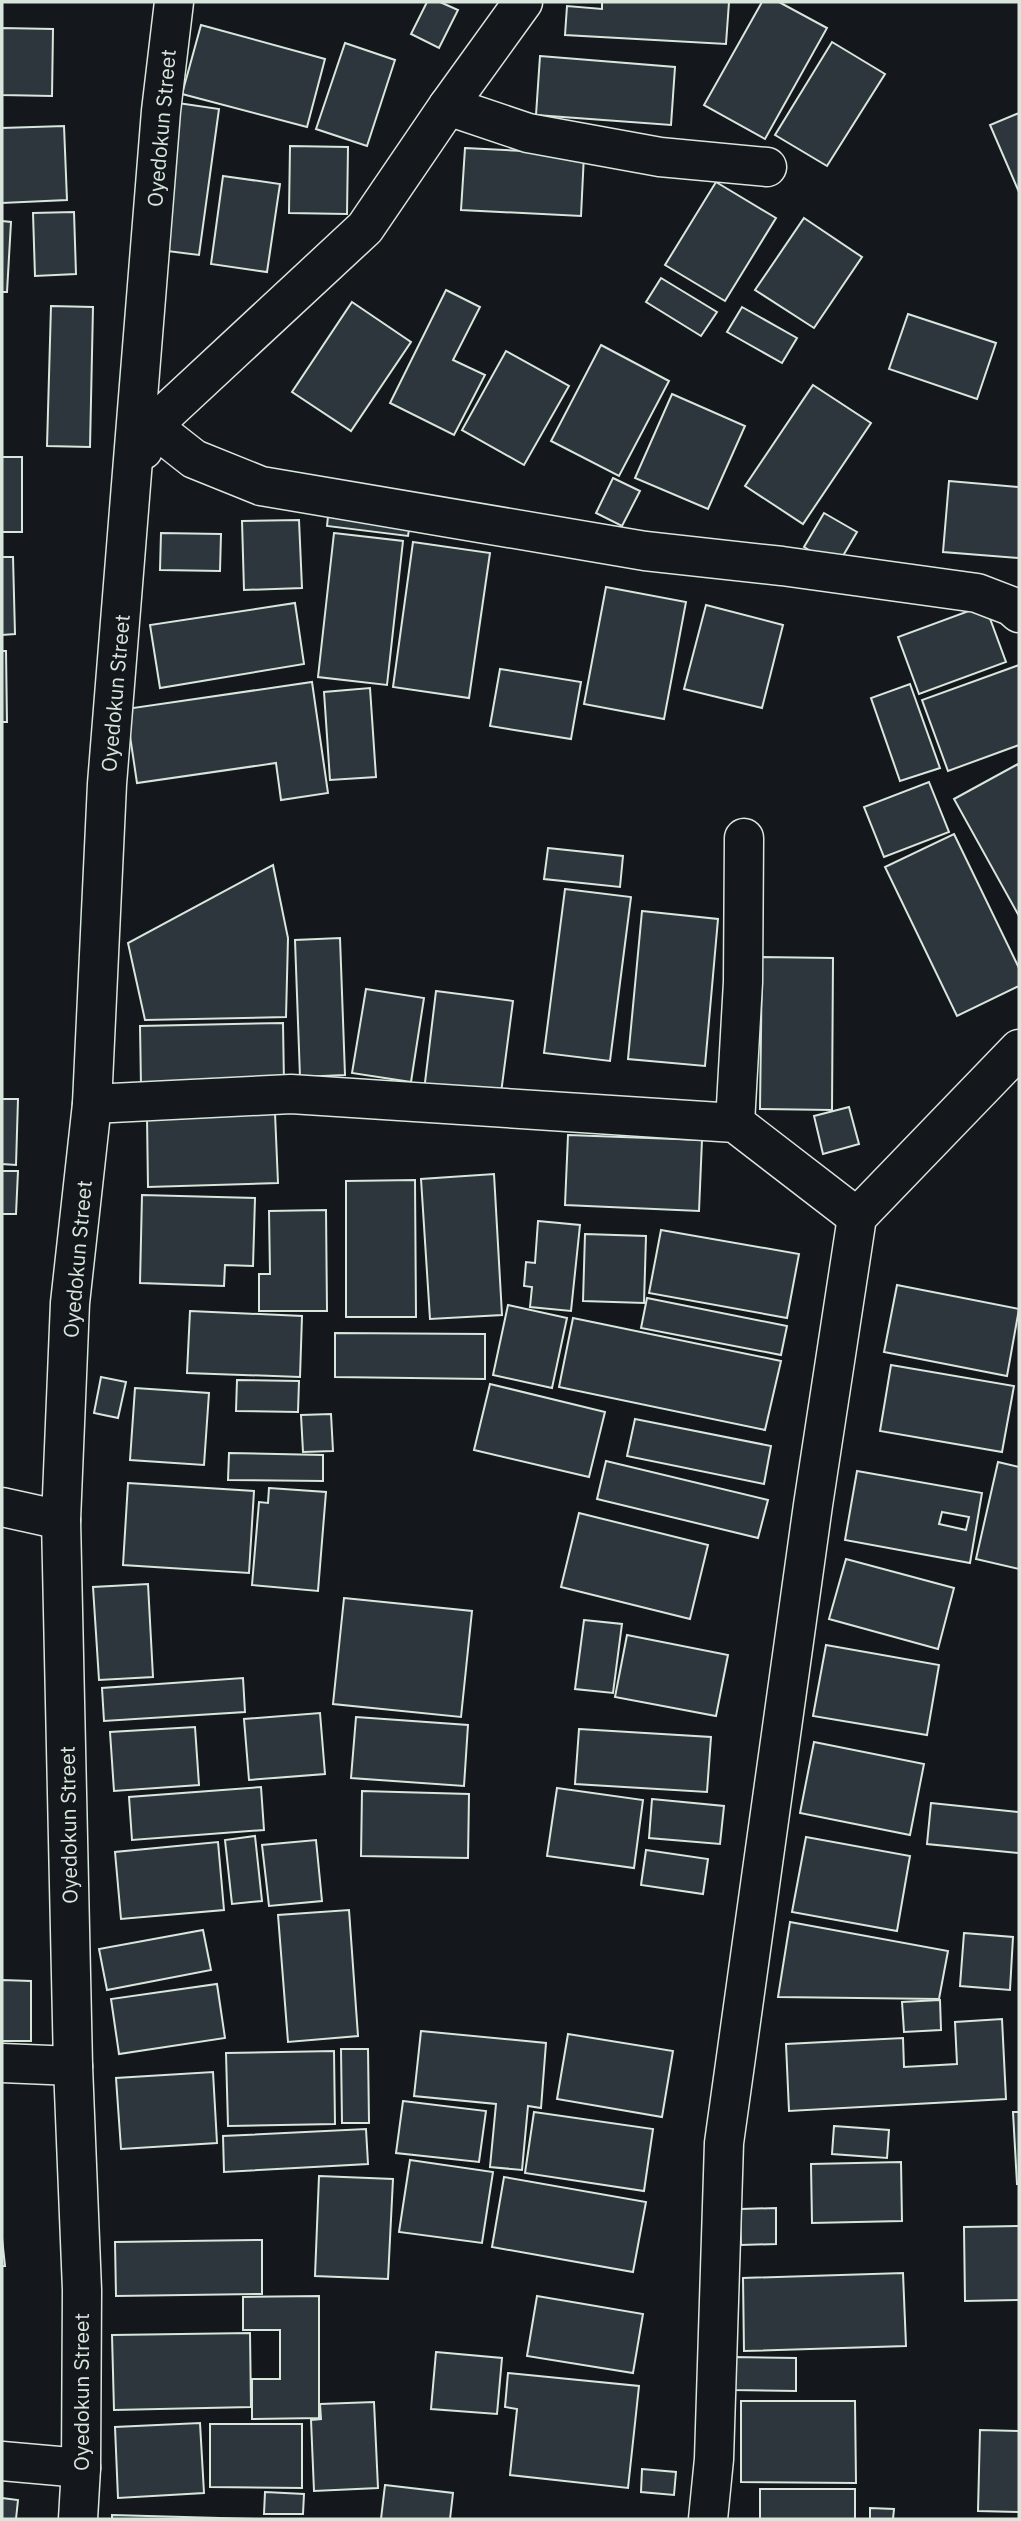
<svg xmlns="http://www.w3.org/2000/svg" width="1021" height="2521" font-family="'IBM Plex Sans',sans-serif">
<rect width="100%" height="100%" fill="#14181c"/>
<g fill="#2c363c" stroke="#d8e6dc" stroke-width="2" fill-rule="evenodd">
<polygon points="427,2 440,2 458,10 439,48 411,34"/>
<polygon points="602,2 729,2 726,44 565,35 567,6 602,9"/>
<polygon points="762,2 779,2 827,28 765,139 704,105"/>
<polygon points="201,25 325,59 307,127 182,94"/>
<polygon points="2,28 53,29 52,96 2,95"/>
<polygon points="832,42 885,74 827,166 775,135"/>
<polygon points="345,43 395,60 367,146 316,129"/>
<polygon points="540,56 675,67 671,125 536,115"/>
<polygon points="178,103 219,109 199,255 159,250"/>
<polygon points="1019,113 1019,192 990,125"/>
<polygon points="64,126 67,200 2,203 2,128"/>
<polygon points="290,146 348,147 347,214 289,213"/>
<polygon points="465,148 584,154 581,216 461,210"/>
<polygon points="223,176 280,184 267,272 211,264"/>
<polygon points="716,182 776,218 725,301 665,265"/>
<polygon points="74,212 76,274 35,276 33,213"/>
<polygon points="804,218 862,257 814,328 755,290"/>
<polygon points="2,221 11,222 7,292 2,292"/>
<polygon points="661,278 717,312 701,336 646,302"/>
<polygon points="446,290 480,307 453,360 485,375 454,435 390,403"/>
<polygon points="352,302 411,342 351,431 292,392"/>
<polygon points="51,306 93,307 90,447 47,446"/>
<polygon points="742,307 797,338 782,363 727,332"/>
<polygon points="908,314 996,343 977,399 889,369"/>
<polygon points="601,345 669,381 619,476 551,441"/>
<polygon points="506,351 569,386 524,465 462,430"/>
<polygon points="813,385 871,423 803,524 745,486"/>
<polygon points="672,394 745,426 708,509 635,478"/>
<rect x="2" y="457" width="20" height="75"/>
<polygon points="613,478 640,491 622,526 596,513"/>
<polygon points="949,481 1019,487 1019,558 943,552"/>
<polygon points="329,507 411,517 408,536 327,526"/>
<polygon points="824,513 857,532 837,566 804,547"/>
<polygon points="299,520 302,588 244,590 242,521"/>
<polygon points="161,533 221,534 220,571 160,570"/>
<polygon points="334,533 403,541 387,685 318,677"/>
<polygon points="413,542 490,553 469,698 393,687"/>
<polygon points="2,557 13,557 15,634 2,635"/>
<polygon points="606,587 686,602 664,719 584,704"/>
<polygon points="295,603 304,664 160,688 150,625"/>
<polygon points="706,605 783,625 762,708 684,689"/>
<polygon points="985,605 1006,662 919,694 898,637"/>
<polygon points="2,651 6,651 7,722 2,722"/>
<polygon points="1019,665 1019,745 948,771 922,700"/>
<polygon points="500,669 581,682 571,739 490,726"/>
<polygon points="312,682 328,793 281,800 276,763 137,783 126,709"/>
<polygon points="910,684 940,768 900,781 871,698"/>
<polygon points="370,688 376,777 330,780 324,692"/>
<polygon points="1018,764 1019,767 1019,916 954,799"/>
<polygon points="929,782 949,832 884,857 864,807"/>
<polygon points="954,834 1019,968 1019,986 957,1016 885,867"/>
<polygon points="548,848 623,856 620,887 544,879"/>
<polygon points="273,865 288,938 286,1017 145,1020 128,943"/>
<polygon points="565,889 631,897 610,1061 544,1053"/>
<polygon points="642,911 718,919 705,1066 628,1059"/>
<polygon points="340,938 345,1075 300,1077 295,940"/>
<polygon points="762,957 833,958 832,1110 760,1109"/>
<polygon points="366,989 424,998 411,1082 352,1073"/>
<polygon points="436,991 513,1001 500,1101 424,1091"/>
<polygon points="283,1023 284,1084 141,1086 140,1026"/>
<polygon points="2,1099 18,1099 16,1165 2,1164"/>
<polygon points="849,1107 859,1144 823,1154 814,1116"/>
<polygon points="275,1113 278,1183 148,1187 147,1117"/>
<polygon points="568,1135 702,1140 699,1211 565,1205"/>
<polygon points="2,1171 18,1171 16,1214 2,1214"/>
<polygon points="494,1174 502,1315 430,1319 421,1179"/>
<polygon points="415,1180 416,1317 346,1317 346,1181"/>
<polygon points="142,1195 255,1198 253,1266 225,1265 224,1286 140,1283"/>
<polygon points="326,1210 327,1311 259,1311 259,1274 270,1274 269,1211"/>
<polygon points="538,1221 580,1225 571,1311 530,1307 532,1287 524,1286 526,1262 535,1263"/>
<polygon points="661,1230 799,1254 787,1318 649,1293"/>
<polygon points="585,1234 646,1236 644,1303 583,1301"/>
<polygon points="897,1285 1019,1309 1007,1376 884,1352"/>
<polygon points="647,1298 787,1326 781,1355 641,1328"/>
<polygon points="508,1305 567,1318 552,1388 493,1375"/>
<polygon points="190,1311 302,1316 300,1377 187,1373"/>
<polygon points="573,1318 781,1361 765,1430 559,1387"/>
<polygon points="335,1333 485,1334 485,1379 335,1377"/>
<polygon points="891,1365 1014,1386 1002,1452 880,1431"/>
<polygon points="101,1377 126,1382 118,1418 94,1413"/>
<polygon points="237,1380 299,1381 298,1412 236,1411"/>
<polygon points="490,1384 605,1412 589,1477 474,1450"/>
<polygon points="135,1388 209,1393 204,1465 130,1460"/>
<polygon points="331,1414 333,1451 303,1452 301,1415"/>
<polygon points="635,1419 771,1446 764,1484 627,1456"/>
<polygon points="229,1453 323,1455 323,1481 228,1480"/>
<polygon points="606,1461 768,1500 758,1538 597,1499"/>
<polygon points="998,1462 1019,1467 1019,1569 976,1559"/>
<path d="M 857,1471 L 982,1493 L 970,1563 L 845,1540 ZM 942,1512 L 969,1517 L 966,1530 L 939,1524 Z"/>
<polygon points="128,1483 254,1491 249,1573 123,1565"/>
<polygon points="269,1488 326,1492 318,1591 252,1585 259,1502 268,1503"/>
<polygon points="579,1513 708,1545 690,1619 561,1587"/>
<polygon points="846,1559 954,1588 938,1649 829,1619"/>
<polygon points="148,1584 153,1677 99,1680 93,1587"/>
<polygon points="344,1598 472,1611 461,1717 333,1704"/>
<polygon points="584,1620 622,1624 613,1693 575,1689"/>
<polygon points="627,1635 728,1655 716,1716 615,1697"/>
<polygon points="826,1645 939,1665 927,1735 813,1716"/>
<polygon points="243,1678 245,1712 104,1721 102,1688"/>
<polygon points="320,1713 325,1774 249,1780 244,1719"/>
<polygon points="356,1717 468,1725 464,1786 351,1778"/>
<polygon points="195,1727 199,1785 114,1791 110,1732"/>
<polygon points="579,1729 711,1737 707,1792 575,1784"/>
<polygon points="814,1742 924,1764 910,1835 800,1813"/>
<polygon points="261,1787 264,1830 132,1840 129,1797"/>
<polygon points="557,1788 643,1800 634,1868 547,1856"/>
<polygon points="362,1791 469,1794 468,1858 361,1856"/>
<polygon points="652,1799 724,1806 720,1844 649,1838"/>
<polygon points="931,1803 1019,1812 1019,1853 927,1844"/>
<polygon points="255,1836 262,1901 232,1904 225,1840"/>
<polygon points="806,1837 910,1856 897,1931 792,1912"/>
<polygon points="316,1840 322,1901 269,1906 262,1845"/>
<polygon points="218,1842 224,1910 121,1919 115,1852"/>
<polygon points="646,1850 708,1859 703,1894 641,1885"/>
<polygon points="349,1910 358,2036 288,2042 278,1915"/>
<polygon points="790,1922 948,1951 939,1999 778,1997"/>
<polygon points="203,1930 211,1970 107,1990 99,1949"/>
<polygon points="964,1933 1013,1937 1010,1990 960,1986"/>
<polygon points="2,1980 31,1981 31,2041 2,2041"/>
<polygon points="217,1984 225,2038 119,2054 111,1999"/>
<polygon points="940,2000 941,2030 904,2032 902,2002"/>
<polygon points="1002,2019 1006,2099 789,2111 786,2044 903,2038 904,2067 957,2064 955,2022"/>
<polygon points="421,2031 546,2043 541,2108 528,2106 522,2170 490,2167 496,2104 414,2096"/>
<polygon points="568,2034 673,2051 662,2117 557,2099"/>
<polygon points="341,2049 368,2049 369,2123 342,2123"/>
<polygon points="334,2051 335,2124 228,2126 226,2053"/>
<polygon points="213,2072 217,2143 121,2149 116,2078"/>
<polygon points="403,2101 486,2111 479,2162 396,2153"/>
<polygon points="534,2112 653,2129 644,2191 525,2173"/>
<polygon points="1013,2112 1019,2112 1019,2184 1017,2184"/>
<polygon points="834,2126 889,2130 887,2158 832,2154"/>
<polygon points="366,2129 368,2164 224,2172 223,2136"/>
<polygon points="410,2160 493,2172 482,2243 399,2232"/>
<polygon points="901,2162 902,2221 812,2223 811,2164"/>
<polygon points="319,2176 393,2179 388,2279 315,2276"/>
<polygon points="504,2177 646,2202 633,2272 492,2247"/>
<polygon points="776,2208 776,2244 741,2245 740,2209"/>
<polygon points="1019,2226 1019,2300 965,2301 964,2227"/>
<polygon points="2,2238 5,2266 2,2266"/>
<polygon points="262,2240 262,2294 116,2296 115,2242"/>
<polygon points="903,2273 906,2346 744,2351 743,2278"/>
<polygon points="319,2296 319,2418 252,2419 252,2379 280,2379 280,2330 243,2330 243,2297"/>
<polygon points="537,2296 643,2314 633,2373 527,2356"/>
<polygon points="250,2333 251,2407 114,2410 112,2335"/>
<polygon points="436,2352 502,2358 497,2414 431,2409"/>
<polygon points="732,2357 796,2358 796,2391 732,2390"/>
<polygon points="508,2373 639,2386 628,2488 510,2475 517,2409 505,2407"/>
<polygon points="741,2401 855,2401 856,2483 741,2482"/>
<polygon points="374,2402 378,2488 314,2491 311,2420 321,2419 320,2404"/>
<polygon points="200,2423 204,2493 118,2498 115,2427"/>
<polygon points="210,2424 302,2424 302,2488 210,2487"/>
<polygon points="980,2430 1019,2431 1019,2512 978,2511"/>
<polygon points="642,2469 676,2472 674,2495 641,2492"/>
<polygon points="385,2485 453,2493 450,2519 381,2519"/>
<rect x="760" y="2489" width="95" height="30"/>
<polygon points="265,2492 304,2494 303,2514 264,2514"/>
<polygon points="2,2498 18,2500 16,2519 2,2519"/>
<polygon points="870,2508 894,2509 893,2519 870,2519"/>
<polygon points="112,2515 257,2519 112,2519"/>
</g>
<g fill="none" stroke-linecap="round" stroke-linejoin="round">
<g stroke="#d8e6dc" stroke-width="41">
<g id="minor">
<polyline points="448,106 528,133 660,157 767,167"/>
<polyline points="152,426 194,459 261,486 645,551 782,566 977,593 1011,606 1019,613"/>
<polyline points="143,450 152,426 365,228 448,106 523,2"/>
<polyline points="92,1104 291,1094 735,1123 857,1217"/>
<polyline points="735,1123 743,982 744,838"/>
<polyline points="2,1507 61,1520"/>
<polyline points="2,2063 73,2066"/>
<polyline points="2,2461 81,2468"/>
<polyline points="78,2519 81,2468 82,2290 73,2066 61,1520 70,1303 92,1104 107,784 161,111 174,2"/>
<polyline points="708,2519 714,2459 724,2143 813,1505 857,1217 1019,1049"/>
</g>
</g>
<use href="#minor" stroke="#14181c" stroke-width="38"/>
</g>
<g text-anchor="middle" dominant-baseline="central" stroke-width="5" stroke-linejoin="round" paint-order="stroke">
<g font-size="21" fill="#d8e6dc" stroke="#14181c">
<text transform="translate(161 128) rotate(-85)">Oyedokun Street</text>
<text transform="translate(115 693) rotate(-85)">Oyedokun Street</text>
<text transform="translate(77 1259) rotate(-85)">Oyedokun Street</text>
<text transform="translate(68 1825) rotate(-91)">Oyedokun Street</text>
<text transform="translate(81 2392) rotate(-90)">Oyedokun Street</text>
</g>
</g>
<rect width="1021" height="2521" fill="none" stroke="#d8e6dc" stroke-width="7"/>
</svg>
